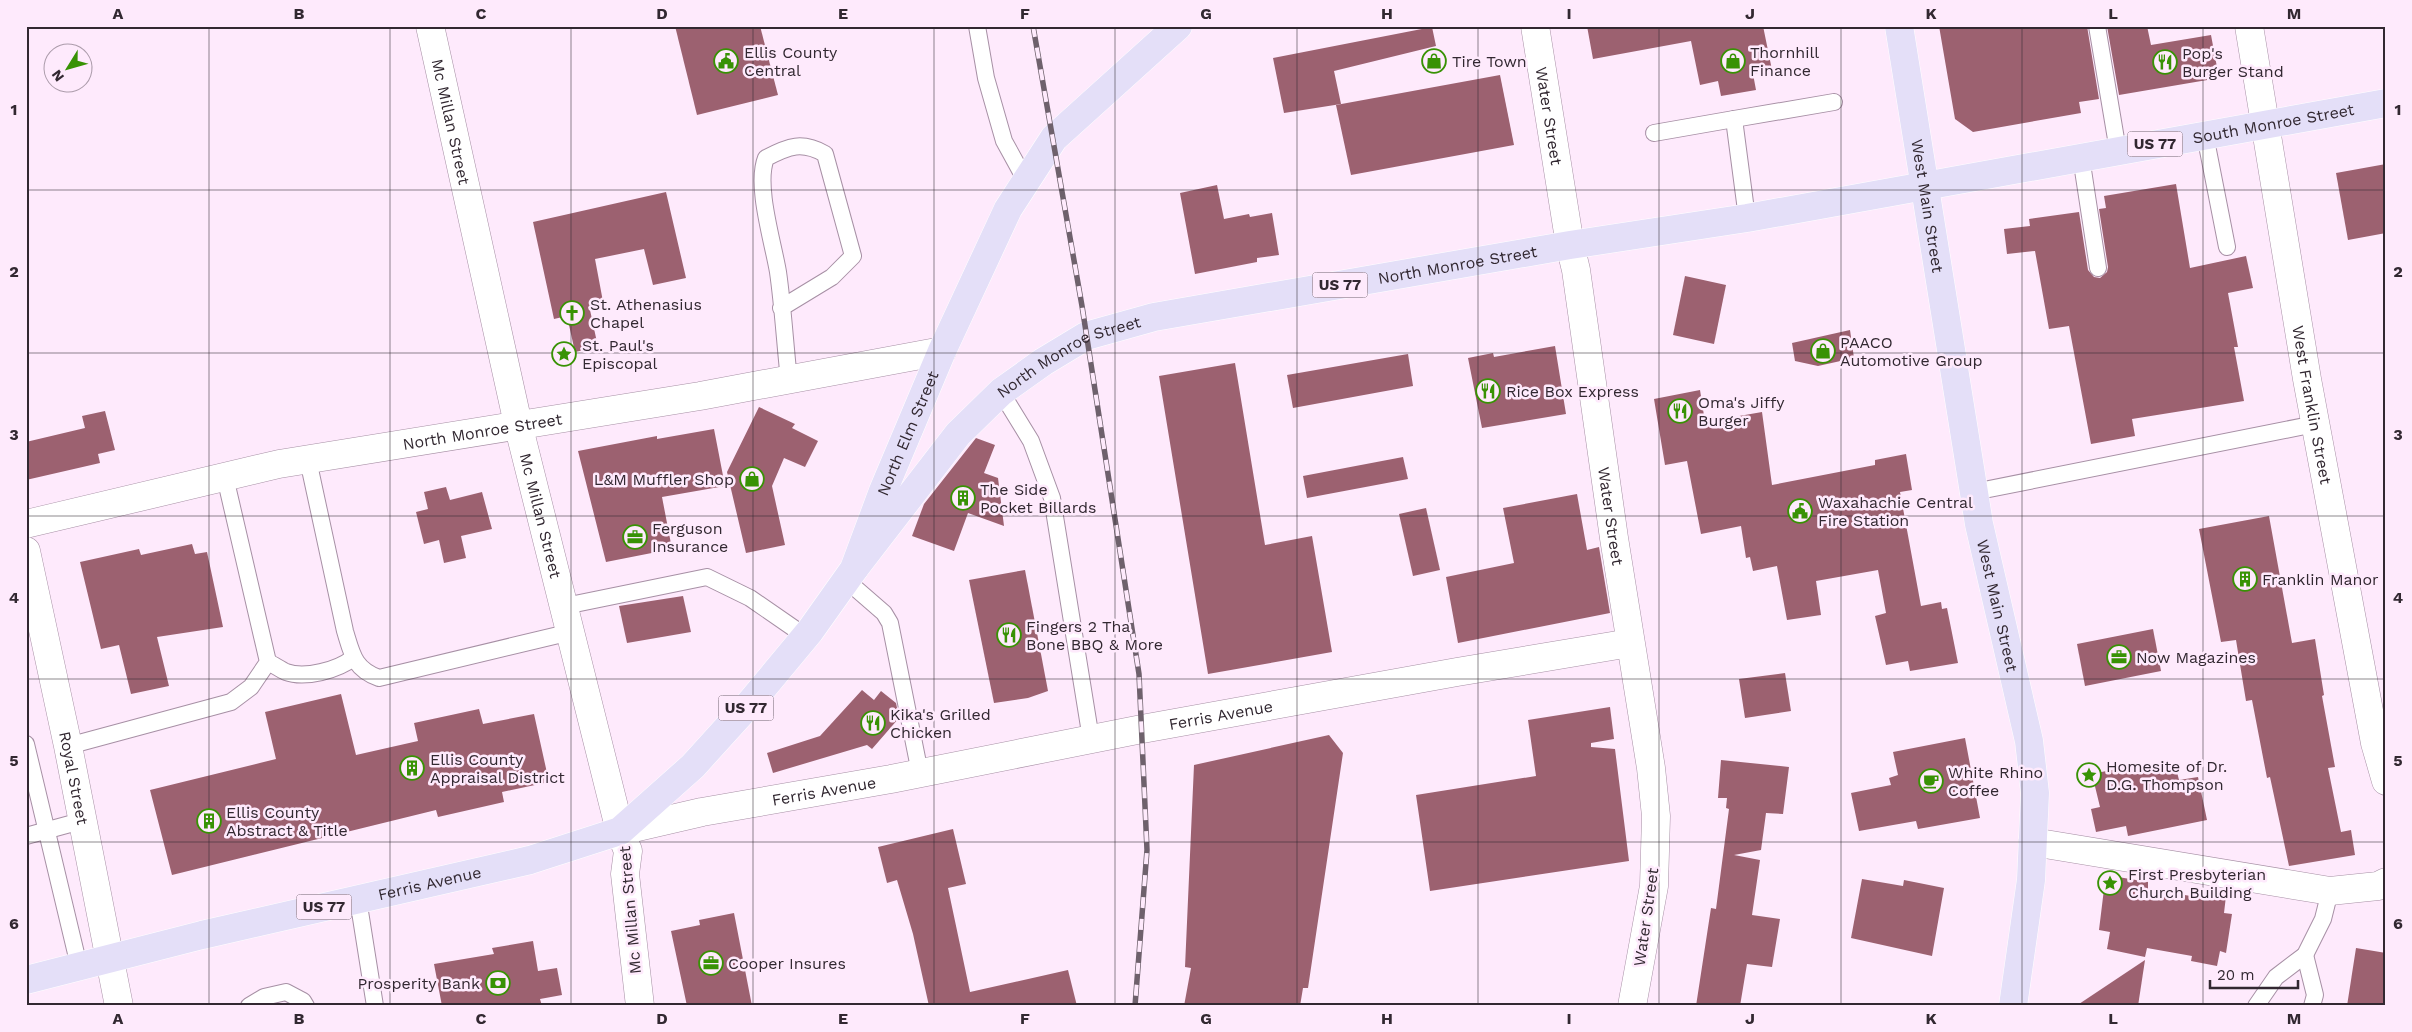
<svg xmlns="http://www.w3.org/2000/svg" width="2412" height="1032" font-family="'Work Sans',sans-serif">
<rect width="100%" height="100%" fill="#feeafc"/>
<g fill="#9c6170">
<polygon points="675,26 760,26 778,95 697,115"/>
<polygon points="1587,26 1763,26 1772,70 1753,74 1756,90 1721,96 1718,81 1700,85 1691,41 1593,59"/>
<polygon points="1939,26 2087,26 2099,99 2079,102 2081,113 1973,132 1955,119"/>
<polygon points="2107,26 2147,26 2151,45 2211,35 2219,78 2119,95"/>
<polygon points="1432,27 1436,46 1334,71 1341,104 1284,113 1273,58"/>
<polygon points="1500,75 1514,145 1351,175 1336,105"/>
<polygon points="2386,164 2386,233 2348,240 2336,173"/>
<polygon points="2176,184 2190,268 2246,256 2253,288 2228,293 2238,347 2234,347 2244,401 2132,419 2135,436 2091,444 2069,326 2049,329 2035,251 2007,254 2004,229 2030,226 2029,219 2079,212 2088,270 2094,277 2100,278 2107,272 2108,267 2099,209 2106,208 2104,196"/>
<polygon points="1217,185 1224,219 1249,214 1250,217 1272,213 1279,255 1257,258 1257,262 1195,274 1180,193"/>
<polygon points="666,192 686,278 653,285 644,249 595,259 604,307 590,310 598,347 575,352 567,316 554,319 533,222"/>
<polygon points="1685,276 1726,285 1714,344 1673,335"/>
<polygon points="1850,330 1854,358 1818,366 1795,361 1792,343"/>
<polygon points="1555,346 1566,414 1482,428 1468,358 1493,353 1494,357"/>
<polygon points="1408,354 1413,386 1293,408 1287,375"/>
<polygon points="1235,363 1265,545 1312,536 1332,652 1208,674 1159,376"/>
<polygon points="1700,390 1705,422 1762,412 1772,485 1875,465 1875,460 1906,454 1912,490 1900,492 1921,606 1941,602 1942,609 1947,608 1958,663 1910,671 1908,661 1886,665 1875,616 1886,613 1878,570 1816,581 1821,615 1787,620 1777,566 1753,571 1750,557 1746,558 1741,526 1701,534 1687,461 1665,465 1654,399"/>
<polygon points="759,407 795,424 792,428 818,441 805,467 784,458 772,486 785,545 746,553 727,472"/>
<polygon points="105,411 115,450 98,454 100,463 26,480 26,442 85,428 82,416"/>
<polygon points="714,429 725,486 662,497 672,549 606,562 578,451 657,436 657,439"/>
<polygon points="976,438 995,445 984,473 998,478 1004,526 968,513 954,551 912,536 924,504"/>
<polygon points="1403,457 1408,479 1307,498 1303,476"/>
<polygon points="446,487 450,500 482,492 492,529 461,536 466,558 444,563 439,540 424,544 416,512 428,509 424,492"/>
<polygon points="1577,494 1587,550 1599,547 1610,613 1458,643 1446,577 1514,563 1503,508"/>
<polygon points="1426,508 1440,570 1413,576 1399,514"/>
<polygon points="2269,516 2292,643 2315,639 2324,695 2322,696 2335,767 2328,768 2341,832 2351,830 2355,855 2289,866 2270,777 2267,778 2252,700 2246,701 2236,640 2221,642 2199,529"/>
<polygon points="192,544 195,554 207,552 223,627 157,637 169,686 131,694 119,645 101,649 80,562 139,549 141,555"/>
<polygon points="1025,570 1048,691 1028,698 994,703 969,580"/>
<polygon points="683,596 691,632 627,643 619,606"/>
<polygon points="2153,629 2161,671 2085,686 2077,644"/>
<polygon points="1785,673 1791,711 1745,718 1739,679"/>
<polygon points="862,690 874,700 881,691 896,703 899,718 872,749 867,745 773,773 767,753 820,736"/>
<polygon points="341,694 356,755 418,741 414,723 479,709 483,724 534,714 549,782 502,792 504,802 438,817 436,810 172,875 150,790 276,759 265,712"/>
<polygon points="1610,707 1614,739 1591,743 1591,747 1615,749 1629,861 1430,891 1416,795 1536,776 1528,720"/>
<polygon points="1329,735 1343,753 1308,988 1303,988 1300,1006 1184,1006 1191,968 1185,967 1194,765"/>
<polygon points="1965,738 1980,818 1918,829 1916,821 1859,831 1851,793 1891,785 1889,778 1898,775 1893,752"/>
<polygon points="1721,760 1789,767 1783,814 1766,813 1761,850 1734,855 1760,860 1752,915 1780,919 1772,967 1747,964 1740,1006 1696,1006 1711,908 1716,909 1729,809 1726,808 1727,798 1718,798"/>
<polygon points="2140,764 2142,772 2175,764 2179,780 2198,777 2207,820 2128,836 2126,826 2096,832 2091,809 2100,807 2092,774"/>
<polygon points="953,829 966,884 948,888 970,992 1068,970 1077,1006 929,1006 913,934 897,880 887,883 878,847"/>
<polygon points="2118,877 2148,882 2148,889 2203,898 2203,893 2226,896 2224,913 2232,914 2226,953 2220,951 2217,966 2191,961 2192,956 2147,948 2145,957 2107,949 2110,932 2099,930 2104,889 2116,891"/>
<polygon points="1862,879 1903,886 1904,880 1944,888 1932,956 1851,938"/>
<polygon points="734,913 752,1006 687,1006 671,931 700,925 699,920"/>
<polygon points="533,941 538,971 557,968 562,995 540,999 542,1006 442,1006 434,964 494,954 492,948"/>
<polygon points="2356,948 2386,953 2386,1006 2347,1006"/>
<polygon points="2145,960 2138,1006 2076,1006"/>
</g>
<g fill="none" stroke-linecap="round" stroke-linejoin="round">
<g stroke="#a790a5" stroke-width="18">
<g id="service">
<polyline points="977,26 986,78 1004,141 1026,181"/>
<polyline points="2097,26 2118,151"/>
<polyline points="1654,133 1734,119"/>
<polyline points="2205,135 2227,247"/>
<polyline points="2081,157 2098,268"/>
<polyline points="1747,218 1734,119 1834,102"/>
<path d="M 781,308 L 832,277 L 853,256 L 825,154 C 802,141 789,146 766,158 C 755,185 773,242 778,272 C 783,307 785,344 789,380"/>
<polyline points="1001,392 1031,441 1052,498 1091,739"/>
<path d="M 308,460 L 345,631 C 352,654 354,669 379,678 L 571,632"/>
<polyline points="1974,492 2315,424"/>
<polyline points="846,580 884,613 890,623 920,773"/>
<polyline points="565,606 707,577 750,598 805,636"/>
<path d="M 268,662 C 274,665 280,669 286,672 C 305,679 338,670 353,658"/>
<polyline points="26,744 79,966"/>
<polyline points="68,746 231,702 251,687 268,662 225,477"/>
<polyline points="26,836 81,821"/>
<polyline points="358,899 375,1006"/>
<polyline points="2305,955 2315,995 2312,1006"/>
<polyline points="249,1006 264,997 286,992 303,1001 306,1006"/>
<polyline points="2256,1006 2276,977 2305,955 2323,919 2330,891"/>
</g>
</g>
<g stroke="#a790a5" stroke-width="29">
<g id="minor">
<path id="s1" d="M 430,26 L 518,424 L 620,831 L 628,851 L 625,874 L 640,1006"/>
<path id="s2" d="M 1535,26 L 1570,245 L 1576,270 L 1614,538 L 1651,768 L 1656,816 L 1654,886 L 1632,1006"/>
<path id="s3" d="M 2249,26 L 2307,379 L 2375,743 L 2386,781"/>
<path id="s4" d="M 26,524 L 279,464 L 700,396 L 942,351"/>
<path id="s5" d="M 26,551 L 68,746 L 119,1006"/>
<path id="s6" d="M 620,831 L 702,812 L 891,779 L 1142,729 L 1457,672 L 1630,643"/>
<polyline points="2033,842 2330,891 2378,886 2386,882"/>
</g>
</g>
<g stroke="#fff" stroke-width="29">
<g id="primary">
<path id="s7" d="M 1899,26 L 1979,524 L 2029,741 L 2035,793 L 2031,880 L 2013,1006"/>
<path id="s8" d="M 854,569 L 958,434 L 1001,392 L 1043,362 L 1086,336 L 1154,317 L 1570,245 L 1747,218 L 2386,103"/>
<path id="s9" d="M 26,980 L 202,935 L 530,860 L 620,831 L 693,766 L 751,702 L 810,631 L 854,569 L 883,491 L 942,351 L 1008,209 L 1054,138 L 1178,26"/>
</g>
</g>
<use href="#service" stroke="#fff" stroke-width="16"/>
<use href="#minor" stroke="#fff" stroke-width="28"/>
<use href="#primary" stroke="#e4dff8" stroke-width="28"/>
<g stroke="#6e616c" stroke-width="5.5">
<polyline id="rail" points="1033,26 1082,306 1139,674 1147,850 1135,1006"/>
</g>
<use href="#rail" stroke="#feeafc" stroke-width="4" stroke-dasharray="11" stroke-linecap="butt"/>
</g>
<path fill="none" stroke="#322831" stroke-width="1" stroke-opacity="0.55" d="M 209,26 L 209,1006M 390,26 L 390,1006M 571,26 L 571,1006M 753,26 L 753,1006M 934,26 L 934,1006M 1115,26 L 1115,1006M 1297,26 L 1297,1006M 1478,26 L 1478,1006M 1659,26 L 1659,1006M 1841,26 L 1841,1006M 2022,26 L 2022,1006M 2203,26 L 2203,1006M 26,190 L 2386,190M 26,353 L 2386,353M 26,516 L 2386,516M 26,679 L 2386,679M 26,842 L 2386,842"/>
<defs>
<g id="civic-ring" transform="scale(1.25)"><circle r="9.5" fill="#feeafc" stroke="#389204" stroke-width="1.5"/><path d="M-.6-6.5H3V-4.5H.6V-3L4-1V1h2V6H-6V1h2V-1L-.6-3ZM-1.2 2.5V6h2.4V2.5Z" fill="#389204"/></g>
<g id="shop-ring" transform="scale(1.25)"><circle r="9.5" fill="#feeafc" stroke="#389204" stroke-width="1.5"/><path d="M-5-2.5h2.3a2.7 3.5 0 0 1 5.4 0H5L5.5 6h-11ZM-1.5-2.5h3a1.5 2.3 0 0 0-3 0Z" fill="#389204"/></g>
<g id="restaurant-ring" transform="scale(1.25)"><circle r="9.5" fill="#feeafc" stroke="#389204" stroke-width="1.5"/><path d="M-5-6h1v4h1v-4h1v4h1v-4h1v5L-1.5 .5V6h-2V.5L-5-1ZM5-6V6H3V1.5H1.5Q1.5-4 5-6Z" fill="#389204"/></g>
<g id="church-ring" transform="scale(1.25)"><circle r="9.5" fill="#feeafc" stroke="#389204" stroke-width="1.5"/><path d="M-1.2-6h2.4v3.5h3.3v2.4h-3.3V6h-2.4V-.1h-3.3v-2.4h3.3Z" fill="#389204"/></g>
<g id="sight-ring" transform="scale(1.25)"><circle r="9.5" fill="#feeafc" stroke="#389204" stroke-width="1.5"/><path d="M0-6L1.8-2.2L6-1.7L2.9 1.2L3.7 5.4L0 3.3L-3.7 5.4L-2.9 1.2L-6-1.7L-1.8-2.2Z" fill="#389204"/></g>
<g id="building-ring" transform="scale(1.25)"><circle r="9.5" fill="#feeafc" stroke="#389204" stroke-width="1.5"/><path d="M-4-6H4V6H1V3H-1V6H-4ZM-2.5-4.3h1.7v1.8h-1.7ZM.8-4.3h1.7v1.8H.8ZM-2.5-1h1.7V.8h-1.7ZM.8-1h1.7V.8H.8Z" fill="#389204"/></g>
<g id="office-ring" transform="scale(1.25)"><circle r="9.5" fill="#feeafc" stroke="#389204" stroke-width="1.5"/><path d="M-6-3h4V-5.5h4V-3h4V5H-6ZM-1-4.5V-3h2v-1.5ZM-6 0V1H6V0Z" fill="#389204"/></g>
<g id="cafe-ring" transform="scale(1.25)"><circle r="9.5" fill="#feeafc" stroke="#389204" stroke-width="1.5"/><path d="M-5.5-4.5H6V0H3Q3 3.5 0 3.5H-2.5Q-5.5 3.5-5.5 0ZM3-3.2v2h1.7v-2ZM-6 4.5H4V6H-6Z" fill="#389204"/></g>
<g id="bank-ring" transform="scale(1.25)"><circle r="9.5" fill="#feeafc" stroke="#389204" stroke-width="1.5"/><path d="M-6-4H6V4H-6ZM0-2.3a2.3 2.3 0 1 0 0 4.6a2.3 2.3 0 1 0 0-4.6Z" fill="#389204"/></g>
</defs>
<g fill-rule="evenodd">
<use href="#civic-ring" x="726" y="61"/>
<use href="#shop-ring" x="1434" y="61"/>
<use href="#shop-ring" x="1733" y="61"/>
<use href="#restaurant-ring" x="2165" y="62"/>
<use href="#church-ring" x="572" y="313"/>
<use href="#shop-ring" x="1823" y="351"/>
<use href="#sight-ring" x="564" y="354"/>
<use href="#restaurant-ring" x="1488" y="391"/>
<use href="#restaurant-ring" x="1680" y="411"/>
<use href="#shop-ring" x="752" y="479"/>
<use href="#building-ring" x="963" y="498"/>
<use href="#civic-ring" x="1800" y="511"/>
<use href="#office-ring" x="635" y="537"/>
<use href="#building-ring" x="2245" y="579"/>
<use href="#restaurant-ring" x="1009" y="635"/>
<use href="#office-ring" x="2119" y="657"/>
<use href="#restaurant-ring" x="873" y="723"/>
<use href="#building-ring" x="412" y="768"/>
<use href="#sight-ring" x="2089" y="775"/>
<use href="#cafe-ring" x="1931" y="781"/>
<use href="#building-ring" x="209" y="821"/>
<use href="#sight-ring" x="2110" y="883"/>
<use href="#office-ring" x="711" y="963"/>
<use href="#bank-ring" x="498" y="983"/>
</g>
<g text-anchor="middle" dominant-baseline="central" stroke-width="5" stroke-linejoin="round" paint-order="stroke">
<g fill="#feeafc" stroke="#6f626e" stroke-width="1">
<rect x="2127.5" y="131.5" width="55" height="25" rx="4"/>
<rect x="1312.5" y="272.5" width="55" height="25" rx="4"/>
<rect x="718.5" y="695.5" width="55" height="25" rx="4"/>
<rect x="296.5" y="894.5" width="55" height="25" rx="4"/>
</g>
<g font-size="15" font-weight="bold" fill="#322831">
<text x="2155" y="144">US 77</text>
<text x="1340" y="285">US 77</text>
<text x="746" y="708">US 77</text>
<text x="324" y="907">US 77</text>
</g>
<g font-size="16" fill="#322831" stroke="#feeafc" text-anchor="start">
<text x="744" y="52">Ellis County<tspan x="744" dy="18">Central</tspan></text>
<text x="1750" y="52">Thornhill<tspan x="1750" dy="18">Finance</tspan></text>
<text x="2182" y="53">Pop's<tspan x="2182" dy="18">Burger Stand</tspan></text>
<text x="1452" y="61">Tire Town</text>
<text x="590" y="304">St. Athenasius<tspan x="590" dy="18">Chapel</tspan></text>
<text x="1840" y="342">PAACO<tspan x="1840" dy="18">Automotive Group</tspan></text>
<text x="582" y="345">St. Paul's<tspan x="582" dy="18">Episcopal</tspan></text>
<text x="1506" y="391">Rice Box Express</text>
<text x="1698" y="402">Oma's Jiffy<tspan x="1698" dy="18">Burger</tspan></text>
<text x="734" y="479" text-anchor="end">L&amp;M Muffler Shop</text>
<text x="980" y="489">The Side<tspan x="980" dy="18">Pocket Billards</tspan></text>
<text x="1818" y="502">Waxahachie Central<tspan x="1818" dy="18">Fire Station</tspan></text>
<text x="652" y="528">Ferguson<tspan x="652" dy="18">Insurance</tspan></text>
<text x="2262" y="579">Franklin Manor</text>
<text x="1026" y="626">Fingers 2 Tha<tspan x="1026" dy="18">Bone BBQ &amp; More</tspan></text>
<text x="2136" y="657">Now Magazines</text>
<text x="890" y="714">Kika's Grilled<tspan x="890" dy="18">Chicken</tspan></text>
<text x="430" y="759">Ellis County<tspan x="430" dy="18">Appraisal District</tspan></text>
<text x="2106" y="766">Homesite of Dr.<tspan x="2106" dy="18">D.G. Thompson</tspan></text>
<text x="1948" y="772">White Rhino<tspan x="1948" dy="18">Coffee</tspan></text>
<text x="226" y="812">Ellis County<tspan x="226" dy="18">Abstract &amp; Title</tspan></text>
<text x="2128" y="874">First Presbyterian<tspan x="2128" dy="18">Church Building</tspan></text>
<text x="728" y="963">Cooper Insures</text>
<text x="480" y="983" text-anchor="end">Prosperity Bank</text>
</g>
<g font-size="16" fill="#322831" stroke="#feeafc">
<text stroke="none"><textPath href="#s2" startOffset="91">Water Street</textPath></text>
<text stroke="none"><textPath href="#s1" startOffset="98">Mc Millan Street</textPath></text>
<text stroke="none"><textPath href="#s8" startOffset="1539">South Monroe Street</textPath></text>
<text stroke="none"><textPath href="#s7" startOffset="182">West Main Street</textPath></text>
<text stroke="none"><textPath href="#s8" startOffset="711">North Monroe Street</textPath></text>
<text stroke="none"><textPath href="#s8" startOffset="308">North Monroe Street</textPath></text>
<text stroke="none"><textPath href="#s3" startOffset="384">West Franklin Street</textPath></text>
<text stroke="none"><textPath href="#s4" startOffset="466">North Monroe Street</textPath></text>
<text stroke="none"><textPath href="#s9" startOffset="1111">North Elm Street</textPath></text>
<text stroke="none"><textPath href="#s1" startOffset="502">Mc Millan Street</textPath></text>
<text stroke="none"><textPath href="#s2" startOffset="496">Water Street</textPath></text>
<text stroke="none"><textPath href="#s7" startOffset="588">West Main Street</textPath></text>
<text stroke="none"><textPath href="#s6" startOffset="612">Ferris Avenue</textPath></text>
<text stroke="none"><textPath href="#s5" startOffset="232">Royal Street</textPath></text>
<text stroke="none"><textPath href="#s6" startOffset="208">Ferris Avenue</textPath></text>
<text stroke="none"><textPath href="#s9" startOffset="415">Ferris Avenue</textPath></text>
<text transform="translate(630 910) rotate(-95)">Mc Millan Street</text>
<text transform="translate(1646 917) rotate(-82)">Water Street</text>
</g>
</g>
<rect width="2412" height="1032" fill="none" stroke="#feeafc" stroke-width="55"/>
<g transform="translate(68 68) rotate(233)"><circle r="24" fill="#feeafc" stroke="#ac9cab"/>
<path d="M0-4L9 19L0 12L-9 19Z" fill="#389204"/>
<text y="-8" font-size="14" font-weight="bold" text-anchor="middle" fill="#322831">N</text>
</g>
<path d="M2210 980v8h88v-8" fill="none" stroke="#322831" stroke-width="2.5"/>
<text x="2217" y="980" font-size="15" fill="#322831" stroke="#feeafc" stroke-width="4" paint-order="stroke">20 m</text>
<rect x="28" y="28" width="2356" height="976" fill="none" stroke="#322831" stroke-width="2"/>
<g font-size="16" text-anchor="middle" font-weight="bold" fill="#322831">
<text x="118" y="19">A</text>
<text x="299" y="19">B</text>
<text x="481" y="19">C</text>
<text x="662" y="19">D</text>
<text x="843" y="19">E</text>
<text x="1025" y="19">F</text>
<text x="1206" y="19">G</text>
<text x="1387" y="19">H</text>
<text x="1569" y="19">I</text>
<text x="1750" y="19">J</text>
<text x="1931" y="19">K</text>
<text x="2113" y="19">L</text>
<text x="2294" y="19">M</text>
<text x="14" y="115">1</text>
<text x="2398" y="115">1</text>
<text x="14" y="277">2</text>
<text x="2398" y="277">2</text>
<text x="14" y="440">3</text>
<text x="2398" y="440">3</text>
<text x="14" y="603">4</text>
<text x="2398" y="603">4</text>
<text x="14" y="766">5</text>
<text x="2398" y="766">5</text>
<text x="14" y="929">6</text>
<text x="2398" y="929">6</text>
<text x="118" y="1024">A</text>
<text x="299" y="1024">B</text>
<text x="481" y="1024">C</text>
<text x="662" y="1024">D</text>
<text x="843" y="1024">E</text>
<text x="1025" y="1024">F</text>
<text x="1206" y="1024">G</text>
<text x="1387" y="1024">H</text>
<text x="1569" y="1024">I</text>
<text x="1750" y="1024">J</text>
<text x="1931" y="1024">K</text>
<text x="2113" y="1024">L</text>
<text x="2294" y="1024">M</text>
</g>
</svg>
